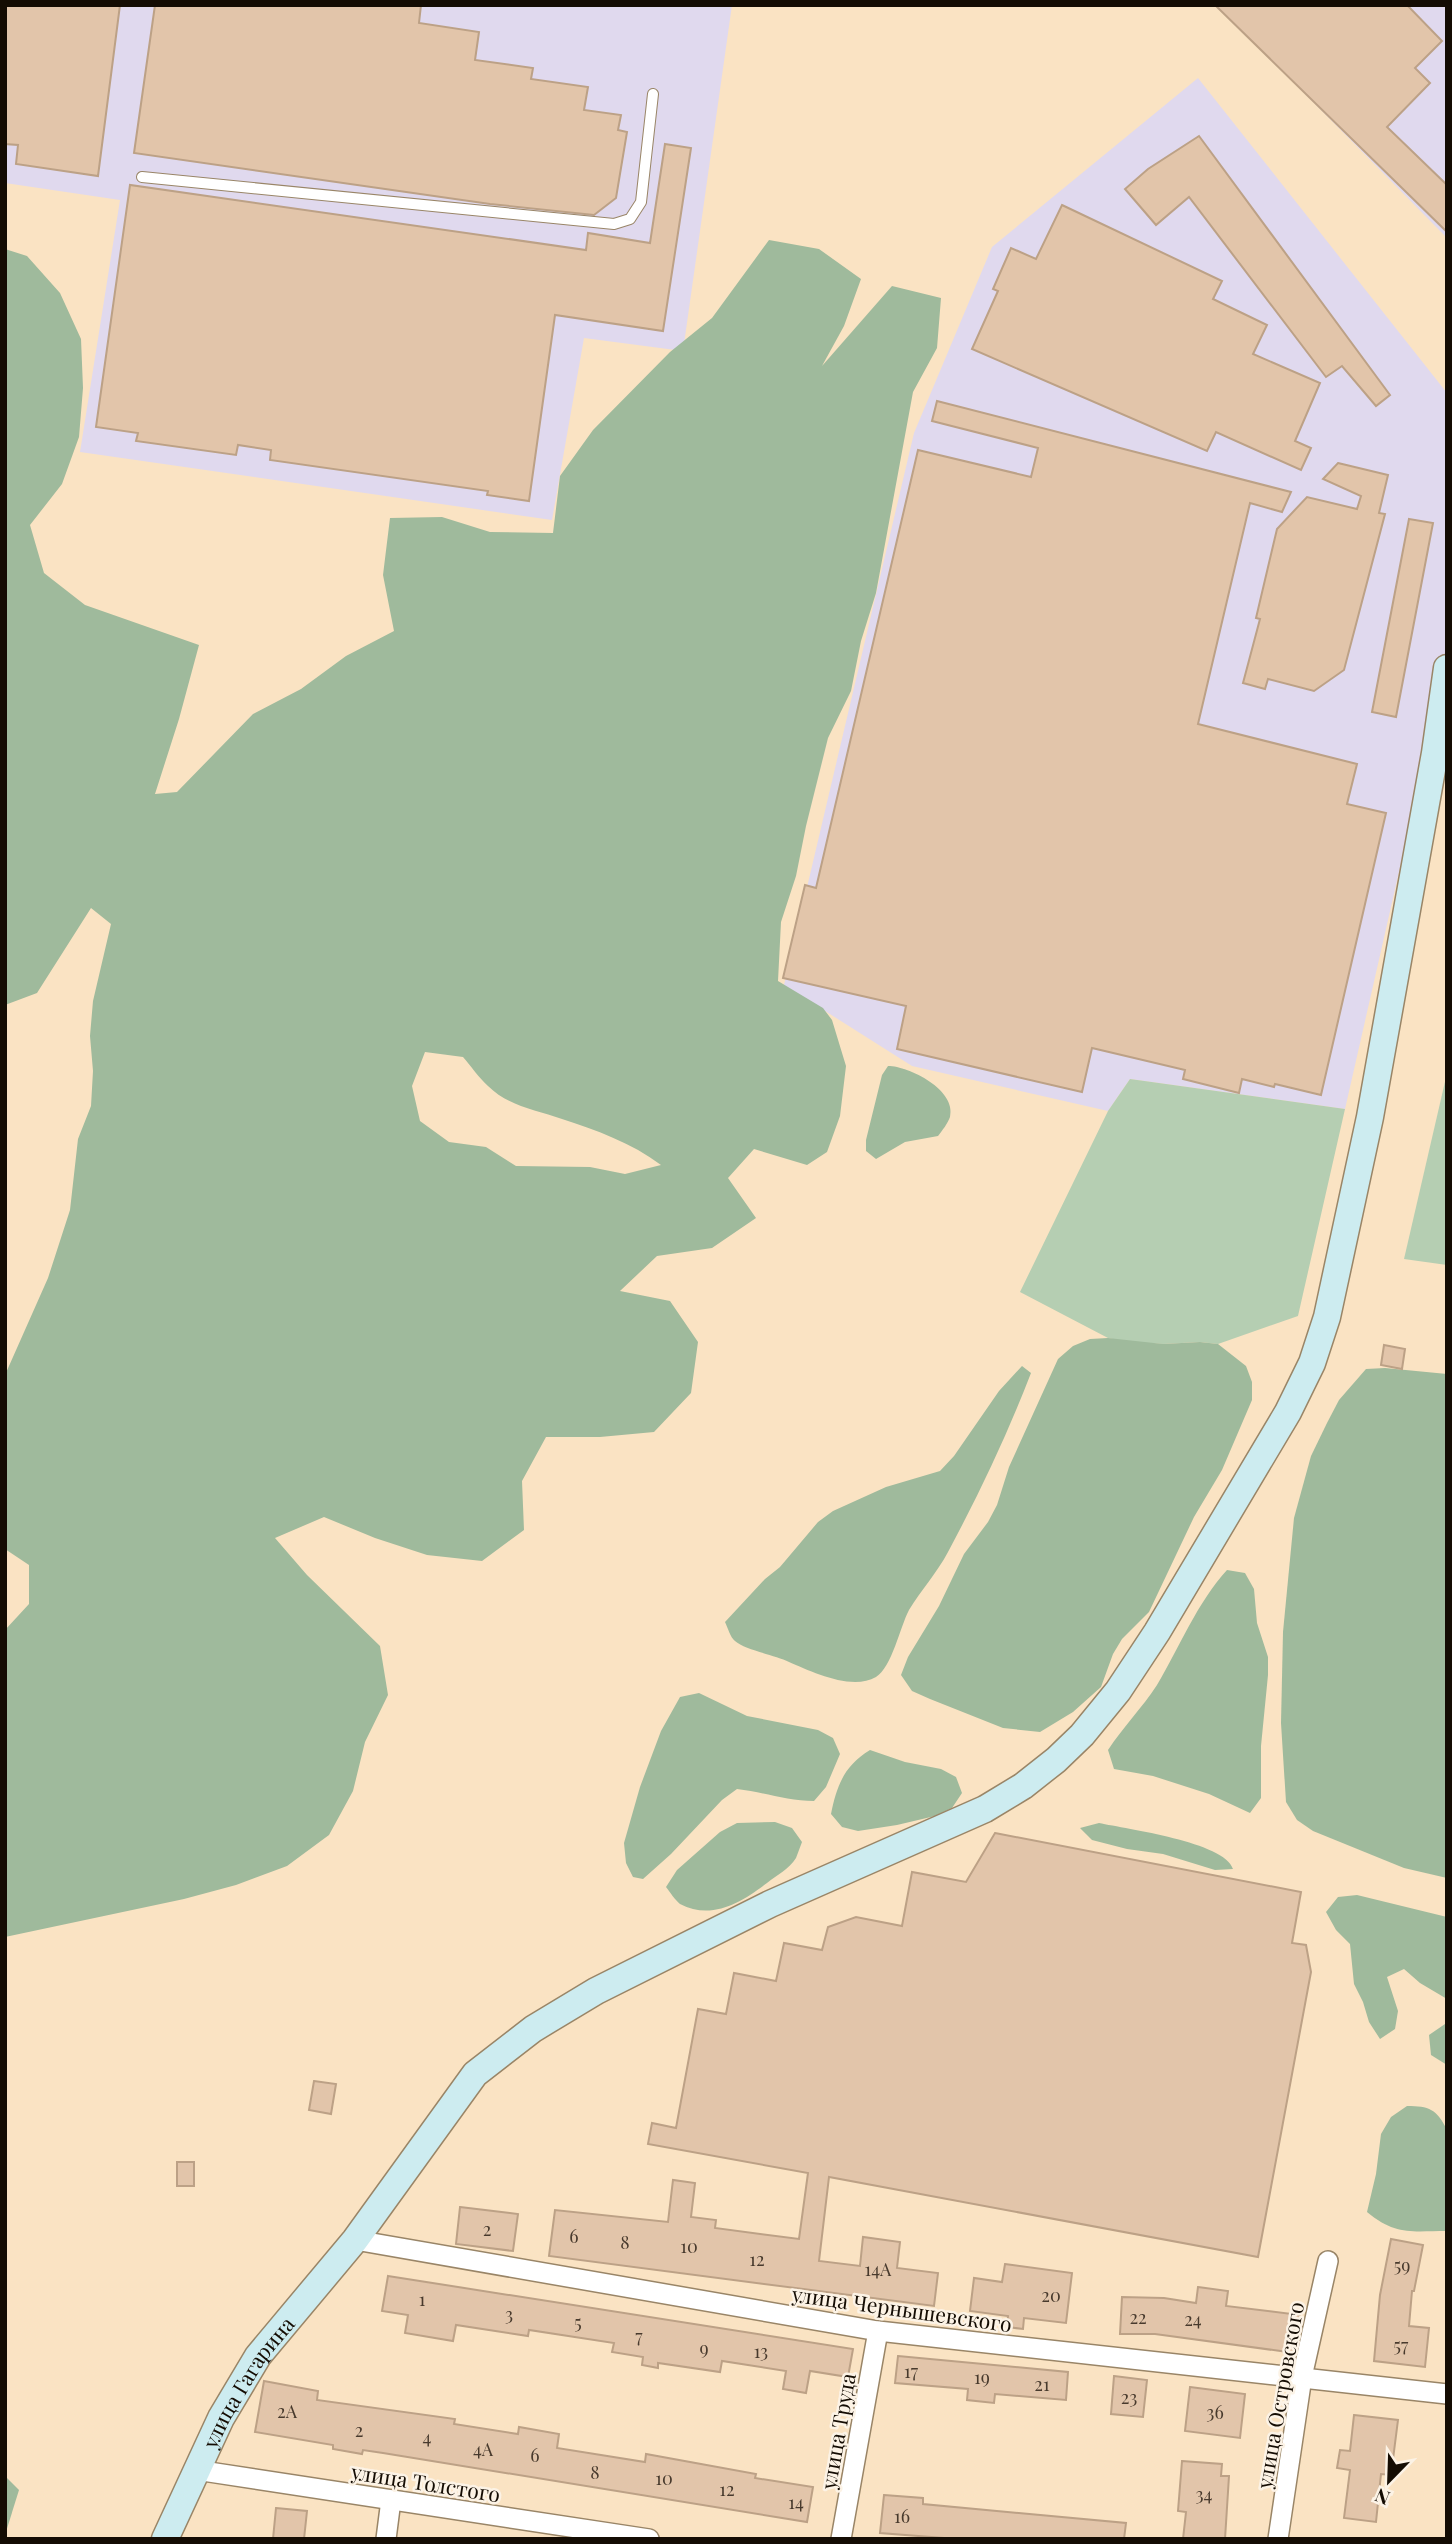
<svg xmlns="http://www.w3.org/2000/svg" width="1452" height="2544" font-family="'Playfair Display',serif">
<rect width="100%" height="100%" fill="#fae3c3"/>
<g fill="#e0d9ee">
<polygon points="5,5 732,5 683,351 584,338 552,520 80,452 120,200 5,183"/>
<polygon points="1218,5 1447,5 1447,238"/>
<polygon points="1198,78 1447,393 1447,661 1345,1109 1130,1079 1108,1111 912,1066 784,985 914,433 992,247"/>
</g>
<g fill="#b5ceb2">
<polygon points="1447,1073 1447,1265 1404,1259"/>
<polygon points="1130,1079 1345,1109 1298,1316 1218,1344 1200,1342 1163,1344 1126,1342 1108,1338 1020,1292 1108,1111"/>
</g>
<g fill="#9fba9c" fill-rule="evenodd">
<path d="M 769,240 L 819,249 L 861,279 L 844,326 L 822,366 L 892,286 L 941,298 L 937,348 L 913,392 L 876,593 L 861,641 L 851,691 L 828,738 L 806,826 L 796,876 L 781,922 L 778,981 L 823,1008 L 832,1020 L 846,1066 L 840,1116 L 827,1152 L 807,1165 L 754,1149 L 728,1178 L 756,1218 L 712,1248 L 657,1256 L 620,1291 L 670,1301 L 698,1342 L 691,1393 L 654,1432 L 600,1437 L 546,1437 L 522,1481 L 524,1530 L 482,1561 L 427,1555 L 375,1538 L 324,1517 L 275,1538 L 307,1575 L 380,1646 L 388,1695 L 365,1742 L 353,1791 L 329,1835 L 287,1866 L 236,1885 L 184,1899 L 5,1937 L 5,1630 L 29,1604 L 29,1565 L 5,1549 L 5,1375 L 48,1278 L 70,1210 L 78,1139 L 91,1106 L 93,1071 L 90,1036 L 93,1001 L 111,924 L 91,908 L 37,993 L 5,1005 L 5,249 L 27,256 L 60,293 L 81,339 L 83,388 L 79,437 L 62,484 L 30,525 L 44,573 L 85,605 L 199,645 L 179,719 L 155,794 L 177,792 L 253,714 L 301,689 L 346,656 L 394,631 L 383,575 L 390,518 L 442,517 L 490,532 L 553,533 L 560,476 L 593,430 L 670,352 L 712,318 ZM 425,1052 L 463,1057 C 471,1066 479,1078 488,1086 C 508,1106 536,1110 562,1119 C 596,1130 632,1143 661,1165 L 625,1174 L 590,1167 L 516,1166 L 486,1147 L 449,1142 L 420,1121 L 412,1086 Z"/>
<path d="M 888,1066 C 909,1066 957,1090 950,1117 C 948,1123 942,1131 938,1136 L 905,1142 L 876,1159 L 866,1151 L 866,1140 L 882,1075 Z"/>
<polygon points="1108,1338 1163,1344 1200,1342 1218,1344 1246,1366 1252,1382 1252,1400 1222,1470 1194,1517 1149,1612 1122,1639 1113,1654 1101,1687 1073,1712 1040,1732 1003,1728 930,1699 912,1691 901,1675 908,1657 939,1606 964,1554 988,1522 997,1505 1009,1467 1058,1359 1073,1346 1090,1339"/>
<path d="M 1022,1366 L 1031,1373 C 1007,1435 979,1494 948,1552 C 937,1573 921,1590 909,1610 C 900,1627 892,1667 876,1677 C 852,1691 812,1672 789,1662 C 775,1655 745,1650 735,1641 C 730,1637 728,1628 725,1622 L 765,1579 L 780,1567 L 818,1522 L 833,1511 L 886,1487 L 940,1471 L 954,1456 L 999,1391 Z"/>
<polygon points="1385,1368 1447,1374 1447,1878 1404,1868 1313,1831 1297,1820 1286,1802 1281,1723 1283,1632 1294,1518 1311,1456 1327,1423 1339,1400 1366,1369"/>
<path d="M 1227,1570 L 1245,1573 L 1254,1589 L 1257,1623 L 1268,1657 L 1268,1675 L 1261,1746 L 1261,1798 L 1250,1813 L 1209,1794 L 1153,1776 L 1114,1769 L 1108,1750 C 1123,1727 1142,1708 1157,1685 C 1180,1646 1197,1603 1227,1570 Z"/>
<path d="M 699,1693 L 747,1716 L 818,1730 L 833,1738 L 840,1754 L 826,1787 L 814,1801 C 787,1801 763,1792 737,1789 L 722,1800 L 671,1854 L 643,1879 L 633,1877 L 626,1863 L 624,1843 L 640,1787 L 661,1731 L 680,1697 Z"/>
<path d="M 870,1750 L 905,1762 L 941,1769 L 956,1777 L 962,1793 L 952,1808 L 935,1816 L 897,1825 L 858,1831 L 842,1827 L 831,1814 C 837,1785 844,1766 870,1750 Z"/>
<path d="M 775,1822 L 792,1828 L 802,1842 C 800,1847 798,1853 796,1858 C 789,1869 777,1875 767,1883 C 742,1902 712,1921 680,1904 C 675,1900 670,1892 666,1887 L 677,1870 L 720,1832 L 737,1823 Z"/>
<path d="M 1099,1823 C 1127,1829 1225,1842 1233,1869 L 1215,1870 L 1163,1854 L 1127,1849 L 1092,1840 L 1080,1828 Z"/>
<polygon points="1357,1895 1447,1917 1447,1999 1420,1983 1404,1969 1387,1977 1398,2011 1395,2029 1380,2039 1369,2022 1363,2002 1354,1984 1350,1944 1336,1930 1326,1912 1338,1897"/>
<polygon points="1445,2024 1447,2024 1447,2065 1431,2055 1429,2035"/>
<path d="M 1407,2106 C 1429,2106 1437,2109 1447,2130 L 1447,2231 C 1412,2231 1396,2236 1367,2212 L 1376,2174 L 1381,2134 L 1391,2117 Z"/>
<polygon points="5,2476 19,2490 5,2535"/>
</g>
<g fill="#e2c5aa" stroke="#bca186" stroke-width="2">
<polygon points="5,5 120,5 98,176 16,164 18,145 5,144"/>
<polygon points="155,5 421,5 419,23 479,32 475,60 533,68 531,79 588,87 584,110 621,115 618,130 627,132 616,198 594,215 490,204 134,153"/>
<polygon points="1215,5 1407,5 1442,41 1415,68 1430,83 1387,127 1447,185 1447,232"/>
<polygon points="1199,136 1390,395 1376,406 1342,366 1326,377 1189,197 1156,225 1125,189 1148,169"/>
<polygon points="665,144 691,148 663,331 555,315 529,501 487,495 488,491 270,460 271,450 238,445 236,455 136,441 138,433 96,427 130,185 586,250 588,233 650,243"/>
<polygon points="1062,205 1222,281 1213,299 1267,325 1253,354 1320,383 1295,441 1311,448 1301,470 1216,432 1207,451 972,349 998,291 993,289 1011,248 1036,259"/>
<polygon points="937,401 1291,492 1282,512 1250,503 1198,724 1357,764 1347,804 1386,813 1321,1095 1275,1084 1274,1087 1242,1079 1239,1093 1183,1079 1185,1070 1092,1048 1082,1092 897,1049 906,1006 783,978 805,885 816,888 918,450 1031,477 1038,448 932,421"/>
<polygon points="1338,463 1388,475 1379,513 1385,514 1344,670 1314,691 1268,679 1265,689 1243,683 1260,619 1256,618 1277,529 1307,497 1357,509 1361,496 1323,479"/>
<polygon points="1409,519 1433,523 1396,717 1372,712"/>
<polygon points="1384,1345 1405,1349 1402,1369 1381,1365"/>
<polygon points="995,1833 1301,1892 1292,1943 1306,1945 1311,1972 1258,2257 829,2177 819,2261 860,2266 863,2237 900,2242 897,2268 938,2273 934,2306 549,2256 555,2210 668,2222 673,2180 695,2183 691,2217 716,2220 715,2228 799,2239 808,2173 648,2144 652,2123 676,2128 698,2009 726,2014 734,1973 776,1981 784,1943 822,1950 828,1927 856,1917 902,1926 912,1872 966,1882"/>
<polygon points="314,2081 336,2084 331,2114 309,2110"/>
<rect x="177" y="2162" width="17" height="24"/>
<polygon points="460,2207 518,2214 513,2251 456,2244"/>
<polygon points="1391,2239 1423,2245 1414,2291 1412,2291 1409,2326 1429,2328 1425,2367 1374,2361 1380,2295"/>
<polygon points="1005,2264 1072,2273 1066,2323 1024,2318 1023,2329 1007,2327 1008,2316 970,2311 974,2278 1002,2282"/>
<polygon points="388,2276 853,2349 848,2377 810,2371 806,2393 783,2389 786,2371 722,2361 720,2372 658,2363 658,2368 642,2365 643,2357 612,2352 614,2343 529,2330 528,2336 456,2325 453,2341 405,2333 408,2315 382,2311"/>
<polygon points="1198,2287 1228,2291 1226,2306 1300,2315 1295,2353 1155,2334 1120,2334 1122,2297 1164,2298 1196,2303"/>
<polygon points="898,2356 1068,2372 1066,2400 995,2394 994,2403 967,2400 968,2389 895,2383"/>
<polygon points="1114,2376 1147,2380 1143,2417 1111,2414"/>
<polygon points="264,2381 318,2391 317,2400 455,2419 454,2424 518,2434 519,2427 559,2434 557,2448 645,2462 646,2454 756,2474 755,2478 813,2487 807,2522 383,2453 363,2450 362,2454 333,2449 333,2445 255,2432"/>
<polygon points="1190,2387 1245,2394 1240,2438 1185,2431"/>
<polygon points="1354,2415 1398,2420 1391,2475 1381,2474 1376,2522 1344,2518 1350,2470 1337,2468 1340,2450 1350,2451"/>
<polygon points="1182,2461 1222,2464 1221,2476 1229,2476 1225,2539 1183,2539 1186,2512 1178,2511"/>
<polygon points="884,2495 923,2498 923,2504 1126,2523 1124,2539 957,2539 880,2533"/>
<polygon points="276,2508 307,2511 304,2539 273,2539"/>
</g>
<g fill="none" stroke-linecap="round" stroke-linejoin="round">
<g stroke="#998567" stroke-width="12">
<polyline id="lane" points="142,177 614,224 630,219 641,202 653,94"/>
</g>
<g stroke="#998567" stroke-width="22">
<g id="street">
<polyline points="355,2240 878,2331 1447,2394"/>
<polyline points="196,2470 649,2539"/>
<polyline points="386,2539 391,2500"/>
<polyline points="841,2539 878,2331"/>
<polyline points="1278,2539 1302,2377 1328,2261"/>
</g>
</g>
<g stroke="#998567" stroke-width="29">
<g id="secondary">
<path id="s1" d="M 165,2539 L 221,2418 L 258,2356 L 355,2240 L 475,2074 L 533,2029 L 596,1991 L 770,1904 L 985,1809 L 1023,1786 L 1056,1760 L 1082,1735 L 1118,1691 L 1157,1632 L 1288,1412 L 1312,1363 L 1327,1317 L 1370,1117 L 1435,753 L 1447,668"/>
</g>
</g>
<use href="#lane" stroke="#fff" stroke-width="10"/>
<use href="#street" stroke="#fff" stroke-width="19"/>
<use href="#secondary" stroke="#cdecf0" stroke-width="26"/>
</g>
<g text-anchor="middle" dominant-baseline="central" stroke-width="5" stroke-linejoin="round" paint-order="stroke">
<g font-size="18" fill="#483a2d">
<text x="487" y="2229">2</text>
<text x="574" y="2236">6</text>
<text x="625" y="2242">8</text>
<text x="689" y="2246">10</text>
<text x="757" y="2259">12</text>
<text x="1402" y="2265">59</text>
<text x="878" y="2269">14А</text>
<text x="1051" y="2295">20</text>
<text x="422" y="2299">1</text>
<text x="509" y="2314">3</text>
<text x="1138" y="2317">22</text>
<text x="1193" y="2319">24</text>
<text x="578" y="2322">5</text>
<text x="639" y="2336">7</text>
<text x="1401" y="2345">57</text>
<text x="704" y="2348">9</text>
<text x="761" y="2351">13</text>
<text x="911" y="2371">17</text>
<text x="982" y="2377">19</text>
<text x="1042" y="2384">21</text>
<text x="1129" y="2397">23</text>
<text x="287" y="2411">2А</text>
<text x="1215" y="2412">36</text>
<text x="359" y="2430">2</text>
<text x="427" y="2437">4</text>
<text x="483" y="2449">4А</text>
<text x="535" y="2455">6</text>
<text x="595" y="2472">8</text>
<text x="664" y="2478">10</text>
<text x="727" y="2489">12</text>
<text x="1204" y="2494">34</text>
<text x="796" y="2502">14</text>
<text x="902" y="2516">16</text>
</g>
<g font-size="21" fill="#140c03" stroke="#fcf3e6">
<text transform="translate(902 2308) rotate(8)">улица Чернышевского</text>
<text stroke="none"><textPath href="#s1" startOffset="178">улица Гагарина</textPath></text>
<text transform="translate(1279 2395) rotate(-80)">улица Островского</text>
<text transform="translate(837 2431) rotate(-80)">улица Труда</text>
<text transform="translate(426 2482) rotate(9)">улица Толстого</text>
</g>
</g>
<rect width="1452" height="2544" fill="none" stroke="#140c03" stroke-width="14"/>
<g transform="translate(1389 2481) rotate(203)" stroke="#fcf3e6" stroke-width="5" paint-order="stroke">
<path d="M0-5L12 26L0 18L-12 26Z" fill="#140c03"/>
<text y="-10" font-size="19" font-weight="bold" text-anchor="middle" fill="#140c03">N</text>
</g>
</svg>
